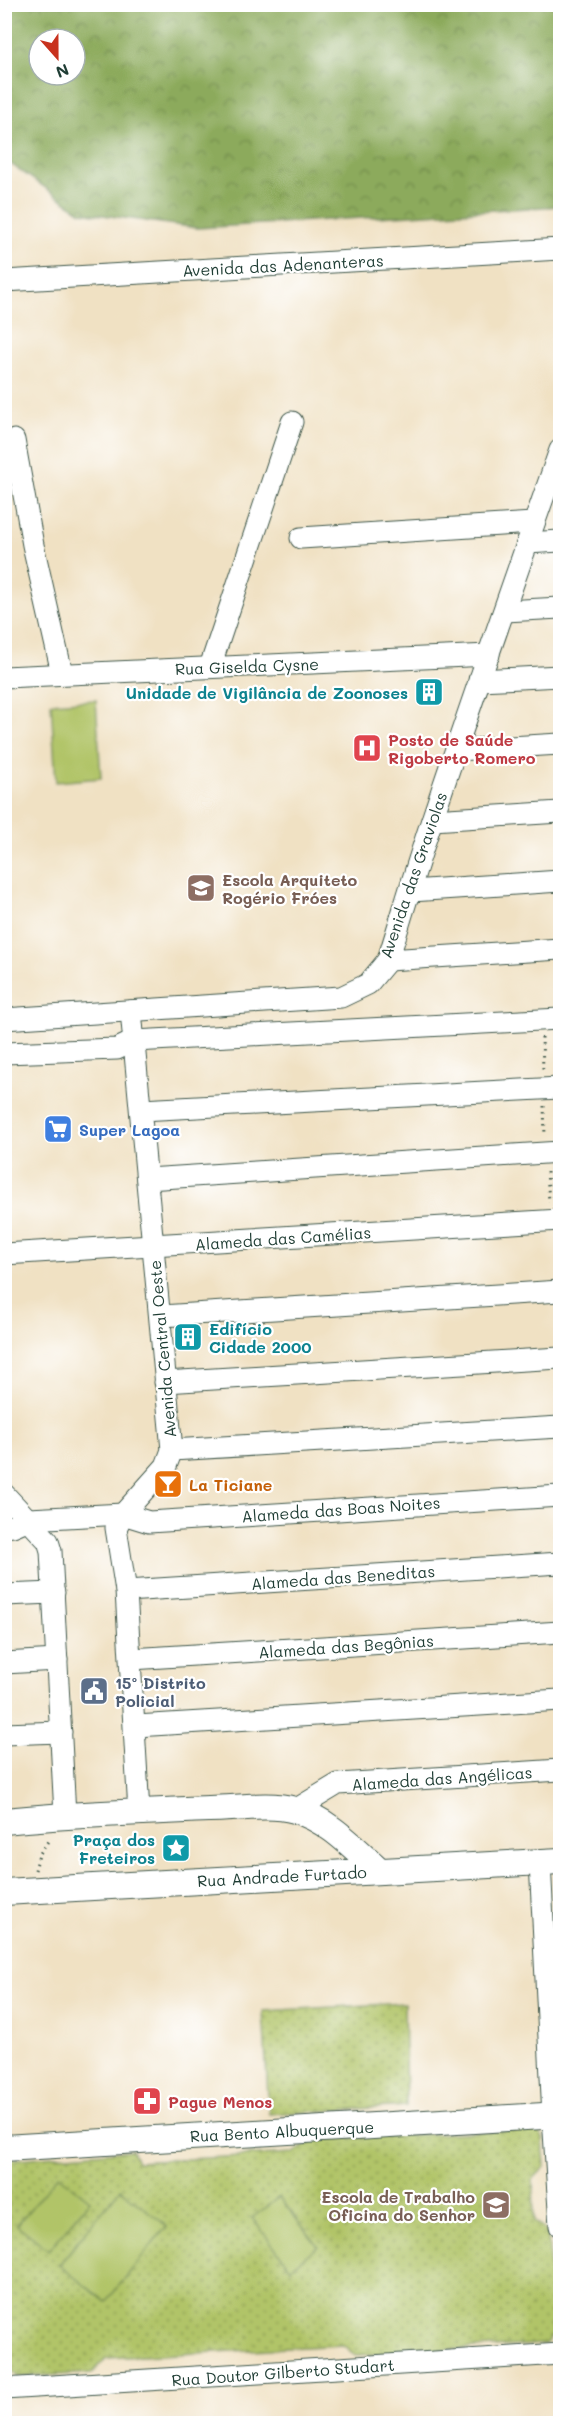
<svg xmlns="http://www.w3.org/2000/svg" width="565" height="2428" font-family="Mali,sans-serif">
<defs>
<pattern id="forest-crowns" width="20" height="18" patternUnits="userSpaceOnUse" patternTransform="scale(1.5)"><rect width="20" height="18" fill="#8caa5c"/><path d="M2 6a3 3 0 1 1 6 0M12 15a3 3 0 1 1 6 0" fill="none" stroke="#728c4d"/></pattern>
<pattern id="park-dots" width="8" height="8" patternUnits="userSpaceOnUse" patternTransform="scale(1.5)"><rect width="8" height="8" fill="#b1c468"/><path d="M2 2h.1M6 6h.1" fill="none" stroke="#8fa056" stroke-width="1.8" stroke-linecap="round"/></pattern>
</defs>
<rect width="100%" height="100%" fill="#fff"/>
<filter id="ink" filterUnits="userSpaceOnUse"><feTurbulence type="fractalNoise" baseFrequency=".0167" numOctaves="2"/><feDisplacementMap in="SourceGraphic" scale="12" xChannelSelector="R" yChannelSelector="G"/><feConvolveMatrix kernelMatrix="1 2 1 2 8 2 1 2 1" color-interpolation-filters="sRGB"/></filter>
<filter id="wash" filterUnits="userSpaceOnUse"><feTurbulence type="fractalNoise" baseFrequency=".008" numOctaves="4" result="noise"/><feDisplacementMap in="SourceGraphic" scale="24" xChannelSelector="R" yChannelSelector="G"/><feGaussianBlur stdDeviation="1.35" result="paint"/><feColorMatrix in="noise" values="0 0 0 0 0 0 0 0 0 0 0 0 0 0 0 0 0 1.4 0 .05"/><feComposite in="paint" operator="in"/></filter>
<g filter="url(#wash)">
<rect width="100%" height="100%" fill="#f0e1c3"/>
<path fill="url(#forest-crowns)" stroke="#567448" stroke-width="1.5" fill-rule="evenodd" d="M 4,5 L 560,5 L 560,206 L 197,228 L 81,212 L 5,160 ZM 39,39 L 75,39 L 75,75 L 39,75 Z"/>
<g fill="url(#park-dots)" stroke="#68804e" stroke-width="1.5">
<polygon points="404,2003 406,2106 269,2114 263,2011"/>
<polygon points="536,2129 543,2138 545,2167 533,2179 534,2222 548,2233 553,2336 545,2344 355,2355 343,2345 106,2358 93,2373 18,2377 11,2370 4,2293 4,2160 132,2150 137,2162 294,2153 313,2140"/>
</g>
<g fill="#b1c468" stroke="#68804e" stroke-width="1.5">
<polygon points="96,700 101,778 56,782 51,703"/>
<polygon points="58,2175 90,2200 49,2250 17,2225"/>
<polygon points="120,2189 167,2226 106,2302 59,2265"/>
<polygon points="279,2197 318,2246 291,2268 252,2218"/>
</g>
</g>
<g filter="url(#ink)">
<g fill="none" stroke-linecap="round" stroke-linejoin="round">
<g stroke="#3e5649" stroke-width="23">
<g id="minor">
<polyline points="4,281 560,249"/>
<polyline points="14,440 33,545 62,673"/>
<polyline points="301,538 533,523"/>
<polyline points="527,543 560,541"/>
<polyline points="505,611 560,608"/>
<polyline points="210,667 292,422"/>
<polyline points="4,677 489,655"/>
<polyline points="479,680 560,676"/>
<polyline points="456,750 560,744"/>
<polyline points="432,820 560,812"/>
<polyline points="411,891 560,881"/>
<polyline points="388,960 560,949"/>
<polyline points="131,1011 172,1450 166,1466 123,1514 116,1528 126,1591 139,1812"/>
<path d="M 4,1019 L 341,997 L 368,984 L 388,960 C 403,912 417,864 433,817 C 474,694 517,572 560,450"/>
<polyline points="4,1053 117,1049 134,1041 560,1019"/>
<polyline points="141,1110 560,1088"/>
<polyline points="147,1179 560,1152"/>
<polyline points="4,1254 560,1220"/>
<polyline points="161,1316 560,1291"/>
<polyline points="165,1382 560,1358"/>
<polyline points="172,1450 560,1427"/>
<polyline points="4,1494 48,1541 51,1551 65,1815"/>
<polyline points="4,1527 13,1526 29,1519 123,1514 149,1522 560,1496"/>
<polyline points="126,1591 560,1563"/>
<polyline points="4,1595 54,1593"/>
<polyline points="131,1659 560,1632"/>
<polyline points="4,1663 57,1660"/>
<polyline points="136,1726 560,1700"/>
<polyline points="4,1734 61,1732"/>
<polyline points="295,1810 338,1784 560,1770"/>
<polyline points="540,1862 553,2116 560,2226"/>
<polyline points="4,2389 560,2354"/>
</g>
</g>
<g stroke="#3e5649" stroke-width="28">
<g id="tertiary">
<path d="M 4,1821 C 73,1814 141,1812 209,1809 C 236,1809 269,1803 295,1810 C 329,1820 354,1848 380,1871"/>
<polyline points="4,1892 560,1861"/>
<polyline points="4,2148 560,2115"/>
</g>
</g>
<g stroke="#3e5649" stroke-width="3" stroke-dasharray="1.5 4.5" stroke-linecap="butt">
<polyline points="542,1037 543,1070"/>
<polyline points="558,1037 559,1069"/>
<polyline points="544,1106 545,1136"/>
<polyline points="547,1172 549,1202"/>
<polyline points="35,1870 39,1855 50,1838"/>
</g>
<use href="#minor" stroke="#fff" stroke-width="21"/>
<use href="#tertiary" stroke="#fff" stroke-width="26"/>
</g>
</g>
<defs>
<g id="building-square" transform="scale(1.5)"><rect x="-9" y="-9" width="18" height="18" rx="4" fill="#0f9aa8" stroke="#fff"/><path d="M-4-6H4V6H1V3H-1V6H-4ZM-2.5-4.3h1.7v1.8h-1.7ZM.8-4.3h1.7v1.8H.8ZM-2.5-1h1.7V.8h-1.7ZM.8-1h1.7V.8H.8Z" fill="#fff"/></g>
<g id="hospital-square" transform="scale(1.5)"><rect x="-9" y="-9" width="18" height="18" rx="4" fill="#e0444e" stroke="#fff"/><path d="M-5-5h3v3.5h4V-5h3V5h-3V1.5h-4V5h-3Z" fill="#fff"/></g>
<g id="school-square" transform="scale(1.5)"><rect x="-9" y="-9" width="18" height="18" rx="4" fill="#8d6e63" stroke="#fff"/><path d="M0-5L7-2L0 1L-7-2ZM-4 1L0 2.5L4 1V4Q0 6-4 4Z" fill="#fff"/></g>
<g id="supermarket-square" transform="scale(1.5)"><rect x="-9" y="-9" width="18" height="18" rx="4" fill="#3f7fe0" stroke="#fff"/><path d="M-6-5.5h2.5l.6 2H6L4.5 2H-2.5L-4.4-4H-6ZM-1.5 3.2a1.3 1.3 0 1 0 .1 0ZM3 3.2a1.3 1.3 0 1 0 .1 0Z" fill="#fff"/></g>
<g id="bar-square" transform="scale(1.5)"><rect x="-9" y="-9" width="18" height="18" rx="4" fill="#e8710a" stroke="#fff"/><path d="M-6-5H6L.8 .8V4.5H3.5V6h-7V4.5H-.8V.8Z" fill="#fff"/></g>
<g id="civic-square" transform="scale(1.5)"><rect x="-9" y="-9" width="18" height="18" rx="4" fill="#5c6f8a" stroke="#fff"/><path d="M-.6-6.5H3V-4.5H.6V-3L4-1V1h2V6H-6V1h2V-1L-.6-3ZM-1.2 2.5V6h2.4V2.5Z" fill="#fff"/></g>
<g id="sight-square" transform="scale(1.5)"><rect x="-9" y="-9" width="18" height="18" rx="4" fill="#0f9aa8" stroke="#fff"/><path d="M0-6L1.8-2.2L6-1.7L2.9 1.2L3.7 5.4L0 3.3L-3.7 5.4L-2.9 1.2L-6-1.7L-1.8-2.2Z" fill="#fff"/></g>
<g id="pharmacy-square" transform="scale(1.5)"><rect x="-9" y="-9" width="18" height="18" rx="4" fill="#e0444e" stroke="#fff"/><path d="M-2-6h4v4h4v4h-4v4h-4v-4h-4v-4h4Z" fill="#fff"/></g>
</defs>
<g fill-rule="evenodd">
<use href="#building-square" x="429" y="692"/>
<use href="#hospital-square" x="367" y="748"/>
<use href="#school-square" x="201" y="888"/>
<use href="#supermarket-square" x="58" y="1129"/>
<use href="#building-square" x="188" y="1337"/>
<use href="#bar-square" x="168" y="1484"/>
<use href="#civic-square" x="94" y="1691"/>
<use href="#sight-square" x="176" y="1848"/>
<use href="#pharmacy-square" x="147" y="2101"/>
<use href="#school-square" x="496" y="2205"/>
</g>
<g text-anchor="middle" dominant-baseline="central" stroke-width="4.5" stroke-linejoin="round" paint-order="stroke">
<g font-size="16" fill="#1f3d34" stroke="#fff">
<text transform="translate(283 265) rotate(-3)">Avenida das Adenanteras</text>
<text transform="translate(247 666) rotate(-2)">Rua Giselda Cysne</text>
<text transform="translate(413 875) rotate(-71)">Avenida das Graviolas</text>
<text transform="translate(283 1238) rotate(-4)">Alameda das Camélias</text>
<text transform="translate(162 1349) rotate(-95)">Avenida Central Oeste</text>
<text transform="translate(341 1509) rotate(-4)">Alameda das Boas Noites</text>
<text transform="translate(343 1577) rotate(-4)">Alameda das Beneditas</text>
<text transform="translate(346 1646) rotate(-4)">Alameda das Begônias</text>
<text transform="translate(442 1778) rotate(-4)">Alameda das Angélicas</text>
<text transform="translate(282 1876) rotate(-3)">Rua Andrade Furtado</text>
<text transform="translate(282 2131) rotate(-3)">Rua Bento Albuquerque</text>
<text transform="translate(283 2372) rotate(-4)">Rua Doutor Gilberto Studart</text>
</g>
<g font-size="16" font-weight="bold" fill="#0d838f" stroke="#fff" text-anchor="end">
<text x="408" y="692">Unidade de Vigilância de Zoonoses</text>
<text x="209" y="1328" text-anchor="start">Edifício<tspan x="209" dy="18">Cidade 2000</tspan></text>
<text x="155" y="1839">Praça dos<tspan x="155" dy="18">Freteiros</tspan></text>
</g>
<g font-size="16" font-weight="bold" fill="#be3a42" stroke="#fff" text-anchor="start">
<text x="388" y="739">Posto de Saúde<tspan x="388" dy="18">Rigoberto Romero</tspan></text>
<text x="168" y="2101">Pague Menos</text>
</g>
<g font-size="16" font-weight="bold" fill="#785e54" stroke="#fff" text-anchor="start">
<text x="222" y="879">Escola Arquiteto<tspan x="222" dy="18">Rogério Fróes</tspan></text>
<text x="475" y="2196" text-anchor="end">Escola de Trabalho<tspan x="475" dy="18">Oficina do Senhor</tspan></text>
</g>
<g font-size="16" font-weight="bold" fill="#366cbe" stroke="#fff" text-anchor="start">
<text x="79" y="1129">Super Lagoa</text>
</g>
<g font-size="16" font-weight="bold" fill="#c56008" stroke="#fff" text-anchor="start">
<text x="189" y="1484">La Ticiane</text>
</g>
<g font-size="16" font-weight="bold" fill="#4e5e75" stroke="#fff" text-anchor="start">
<text x="115" y="1682">15º Distrito<tspan x="115" dy="18">Policial</tspan></text>
</g>
</g>
<rect width="565" height="2428" fill="none" stroke="#fff" stroke-width="24"/>
<g transform="translate(57 57) rotate(159)"><circle r="28" fill="#ffffff" stroke="#a5b1ae" stroke-width="1.5"/>
<path d="M0-4.5L10 22L0 15L-10 22Z" fill="#c8321e"/>
<text y="-9" font-size="16" font-weight="bold" text-anchor="middle" fill="#1f3d34">N</text>
</g>
</svg>
